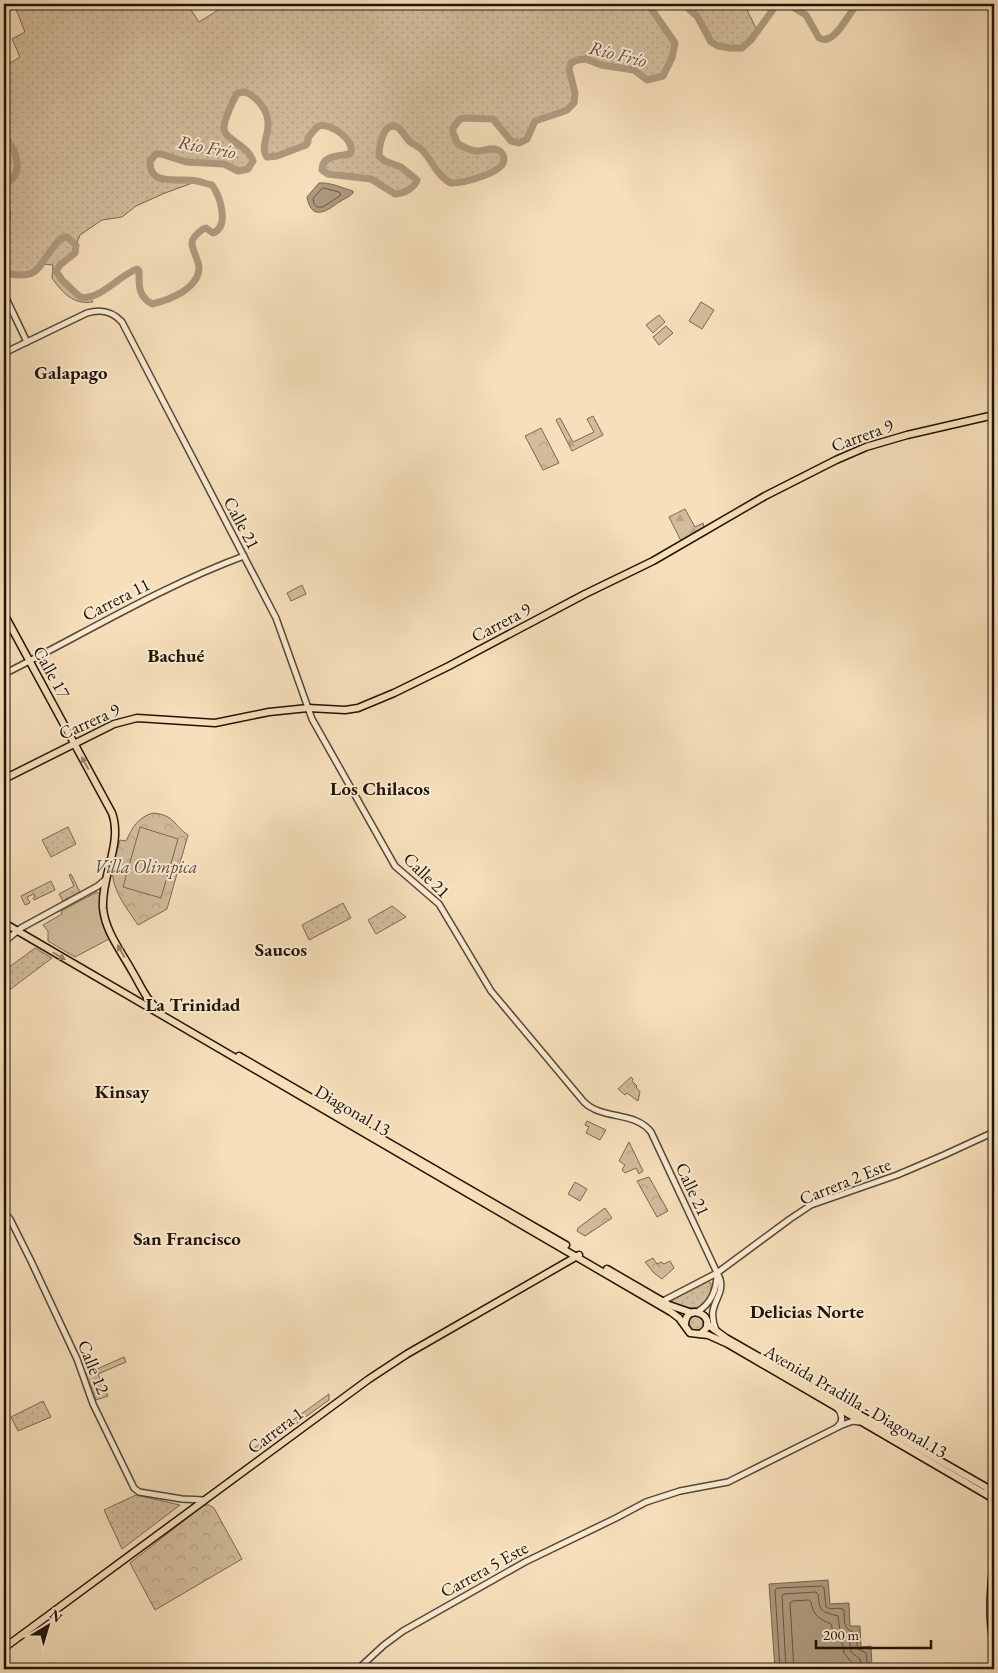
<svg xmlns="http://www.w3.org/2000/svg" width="998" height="1673" font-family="'EB Garamond',serif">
<defs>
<pattern id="grass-dots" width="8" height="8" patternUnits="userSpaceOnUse" patternTransform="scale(1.25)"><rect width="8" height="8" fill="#d2bc9c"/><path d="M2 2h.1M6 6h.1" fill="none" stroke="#b4a185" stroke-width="1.8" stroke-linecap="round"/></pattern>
<pattern id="forest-firs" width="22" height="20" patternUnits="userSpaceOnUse" patternTransform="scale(1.25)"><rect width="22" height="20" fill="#d2bc9c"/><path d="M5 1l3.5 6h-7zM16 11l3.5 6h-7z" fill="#b4a185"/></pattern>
<pattern id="park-crowns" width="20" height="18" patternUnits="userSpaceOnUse" patternTransform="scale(1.25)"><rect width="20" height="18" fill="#d2bc9c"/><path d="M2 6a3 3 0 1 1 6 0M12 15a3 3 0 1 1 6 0" fill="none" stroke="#b4a185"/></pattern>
</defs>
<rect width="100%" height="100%" fill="#f6dfba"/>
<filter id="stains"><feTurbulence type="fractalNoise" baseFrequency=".004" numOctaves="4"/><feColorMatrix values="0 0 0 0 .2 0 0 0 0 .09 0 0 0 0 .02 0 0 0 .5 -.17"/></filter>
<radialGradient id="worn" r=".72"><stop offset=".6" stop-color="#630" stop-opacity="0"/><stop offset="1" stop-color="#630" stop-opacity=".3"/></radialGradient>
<g fill="url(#grass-dots)" stroke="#7a6852">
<path d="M 14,4 L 187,4 L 199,22 L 228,4 L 648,4 L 675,43 C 675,61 667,77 647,80 L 634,70 L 601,65 L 586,59 L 581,59 L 572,63 C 564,79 585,98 565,110 C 556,116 545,117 535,121 L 524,142 C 507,146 504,128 493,119 L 465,118 L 460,119 L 453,128 L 453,133 L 458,144 C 464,147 472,152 479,151 C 487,151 495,145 501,152 C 517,170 462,185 451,182 C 446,181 442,176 439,172 C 433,165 429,157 423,150 C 419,147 414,145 410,141 C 405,137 402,132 397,127 L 389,128 C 381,135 377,149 380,158 L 401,167 L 417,180 C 415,188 403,194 395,194 L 371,179 L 328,174 L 322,170 C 322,155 339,156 350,154 C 358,141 330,122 319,126 C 315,128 311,134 308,138 L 308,142 L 306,145 L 277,156 L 267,157 C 261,148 268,137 268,127 C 269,115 258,91 243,92 C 231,93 227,119 223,128 C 224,132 226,136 229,138 C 236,143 254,148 253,161 C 253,162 251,166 249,167 C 241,175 233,167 225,164 C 213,161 199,165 186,162 C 178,160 169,155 161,154 C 147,151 149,169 155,176 L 171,180 L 198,181 L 165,193 L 136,206 L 122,217 L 102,220 L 80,235 L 76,245 L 75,253 L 60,265 L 56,271 C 59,277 74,296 81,298 C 85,298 86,297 89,296 L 93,302 C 73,305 63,293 52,278 L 53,265 L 42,264 C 34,276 25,276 11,275 L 4,285 L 4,67 L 20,57 L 12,39 L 25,32 Z"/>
<polygon points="683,4 744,4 758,32 751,40 742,48 730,48 718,46 711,42 697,16"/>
<polygon points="68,827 76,844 51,857 42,840"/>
<polygon points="71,874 80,892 63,901 59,894 74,886 69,875"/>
<polygon points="51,881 55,890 34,900 33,898 35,897 34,894 27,897 30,903 25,905 21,896"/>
<polygon points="343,903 351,918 309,940 302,925"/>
<polygon points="392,906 406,917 376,934 368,920"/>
<polygon points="35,948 52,958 8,991 4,971"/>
<path d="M 708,1281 L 711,1283 C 712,1310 693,1312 672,1303 L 672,1300 Z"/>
<circle cx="696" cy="1323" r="8"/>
<polygon points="43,1401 51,1417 18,1431 11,1417"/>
<polygon points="136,1495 180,1505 122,1549 104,1510"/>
</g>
<g fill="url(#forest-firs)" stroke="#7a6852">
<polygon points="593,416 603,435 572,451 556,420 560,418 573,442 594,432 587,419"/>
<polygon points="685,509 695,527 703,523 704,527 681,541 669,517"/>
</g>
<g fill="url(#park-crowns)" stroke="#7a6852">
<polygon points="541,428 559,463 543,470 525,436"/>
<path d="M 153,813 C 175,815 173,825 188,835 L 167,909 L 138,925 C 126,907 109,887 113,864 C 115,856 118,848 120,840 L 126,841 C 132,828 138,817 153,813 Z"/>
<polygon points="631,1077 633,1079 632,1081 637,1086 636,1087 640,1092 638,1101 627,1093 625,1095 618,1089"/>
<polygon points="587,1121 606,1130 600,1140 586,1133 589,1127 585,1125"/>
<polygon points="629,1142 643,1171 639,1174 636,1168 625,1173 622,1170 625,1165 619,1161"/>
<polygon points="649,1177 668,1211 657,1217 637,1181"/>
<polygon points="575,1182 587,1189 580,1201 568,1194"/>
<polygon points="605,1208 612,1218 585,1236 577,1231 578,1228"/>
<polygon points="653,1258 657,1264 661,1262 664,1264 670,1261 674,1268 662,1279 654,1273 645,1262"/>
<polygon points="124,1357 126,1362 98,1374 108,1396 96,1400 86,1374"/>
<polygon points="329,1394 329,1400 257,1452 254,1448"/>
<polygon points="204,1505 209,1505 214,1508 242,1559 155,1610 130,1563"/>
</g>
<g fill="#d2bc9c" stroke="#7a6852">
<polygon points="701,302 714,310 702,329 689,321"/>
<polygon points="659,315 665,322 653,333 646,325"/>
<polygon points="666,326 673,333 659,345 653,337"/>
<polygon points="302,585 306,594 291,601 287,593"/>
<polygon points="140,827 178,839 161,898 123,887"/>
<path d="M 97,892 L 100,894 C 99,911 102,924 109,939 L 75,957 L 48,941 L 48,931 L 43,925 L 62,914 L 61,911 Z"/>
</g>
<g fill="#ae9a7e" stroke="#76644f">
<path d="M 319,183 C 330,182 342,188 353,191 L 353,193 C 349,197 344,199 339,202 C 325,213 311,220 307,197 Z"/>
<polygon points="828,1580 830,1604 849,1603 850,1626 860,1626 861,1647 871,1646 872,1667 878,1667 878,1669 775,1669 769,1584"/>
</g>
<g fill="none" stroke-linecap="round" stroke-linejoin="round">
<g stroke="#685744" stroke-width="1">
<polygon points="323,188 339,192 341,195 323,207 317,207 314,204 313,199"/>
<path d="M 780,1669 L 775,1590 L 777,1588 L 822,1586 L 824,1588 L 826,1607 C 832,1611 839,1606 844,1610 C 845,1622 842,1628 855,1633 L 858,1649 L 866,1653 L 868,1669"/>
<path d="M 786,1669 L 782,1596 L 784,1594 L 816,1592 L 818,1594 C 820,1613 821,1611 838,1616 L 840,1630 L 849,1638 L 851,1652 L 860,1659 L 861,1669"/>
<path d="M 794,1669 L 790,1603 L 792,1601 L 809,1600 L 811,1602 C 813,1615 819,1619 831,1624 L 834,1635 L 842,1643 L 844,1653 L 853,1664 L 854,1669"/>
</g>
<g stroke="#ae9a7e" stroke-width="7">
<polyline points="683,4 697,16 711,42 718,46 730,48 742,48 751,40 777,4"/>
<path d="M 788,4 L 806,15 L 819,38 C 835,47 848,12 858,4"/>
<polyline points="938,4 942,6 952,4"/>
<path d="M 4,137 C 15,146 24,171 10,181 L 4,180"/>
<polyline points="4,207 8,214 4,229"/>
<path d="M 4,273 C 42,281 36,266 57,243 C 60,239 62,237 67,237 L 76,245 L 75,253 L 60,265 L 56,271 L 62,280 L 80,297 C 100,301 119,275 137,269 L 139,271 C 139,286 138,296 152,304 C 169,300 199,289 199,267 C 198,259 193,252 192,244 C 191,238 199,232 203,229 L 206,228 L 213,233 C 230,226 220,196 212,185 C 207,184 202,182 197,181 C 179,177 149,188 150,161 L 156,154 L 161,154 L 186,162 L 224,164 L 238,171 L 248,169 L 253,161 C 249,145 222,139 224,127 C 225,117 231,106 235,97 L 238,93 L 245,92 C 258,97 269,112 268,126 C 268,137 260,148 267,157 L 277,156 L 306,145 L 308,142 L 308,138 C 311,134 315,128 319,126 C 330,122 357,141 350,154 C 339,156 322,155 322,170 L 328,174 L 371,179 L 395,194 C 403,194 415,188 417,180 L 401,167 L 385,161 L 379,156 C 379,147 383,121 397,127 C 402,130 406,138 410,142 C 414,145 420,147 423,151 C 432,161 438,177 451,183 C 463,183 505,173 504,159 C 504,155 501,151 498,150 C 491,146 486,151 479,151 C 472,152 464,147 458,144 L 453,133 L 453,128 L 460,119 L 465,118 L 493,119 L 511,141 L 519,143 L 527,139 L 535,121 L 559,113 L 567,110 L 574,103 L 575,93 L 569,69 L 571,63 L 577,60 L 586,59 L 601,65 L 634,70 L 647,80 L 663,76 L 672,58 L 675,43 L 648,4"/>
<polyline points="969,1669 979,1669"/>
</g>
<g stroke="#574735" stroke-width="8">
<g id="minor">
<polyline points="4,294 27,342"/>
<path d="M 4,353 L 87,313 C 101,309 112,311 122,322 L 276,618 L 312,719 L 395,866 L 439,904 L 491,991 L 584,1102 C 602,1120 635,1111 651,1132 L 720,1279 C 725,1298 705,1304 716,1330"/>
<path d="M 4,674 C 84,634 160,587 244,556"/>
<polyline points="4,942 21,928 98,886 105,880"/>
<polyline points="4,1212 10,1219 31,1261 77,1359 93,1404 134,1488 139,1492 182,1499 204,1500"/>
<polyline points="663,1301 717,1273 790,1219 811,1205 897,1175 944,1155 994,1132"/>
<path d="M 697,1312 C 711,1304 717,1289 717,1273"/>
<path d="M 837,1408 C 842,1413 844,1421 838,1426"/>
<polyline points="358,1669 384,1645 403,1631 525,1562 616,1518 646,1502 680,1491 728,1482 842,1425 853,1421 859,1422"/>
</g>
</g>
<g stroke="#221409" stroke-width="9">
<g id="major">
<path d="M 4,614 L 112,813 C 123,843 101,876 103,908 C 105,931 121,951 132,971 C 140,984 147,1003 161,1011"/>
<polyline points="4,779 114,724 137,718 215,723 269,712 308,708 345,710 358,708 394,693 449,666 585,594 653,561 765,496 836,460 866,447 907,435 994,415"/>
<polyline points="4,923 671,1312 679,1318 690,1333 708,1335 728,1344 994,1499"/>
<polyline points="239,1056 566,1245"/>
<polyline points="607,1269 669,1305 692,1313"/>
<polyline points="707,1324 726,1338 991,1490"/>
<path d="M 685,1325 C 686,1298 723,1320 700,1334"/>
<path d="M 994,1559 C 991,1584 988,1619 994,1643"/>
<polyline points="4,1648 369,1379 407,1354 579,1255"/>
</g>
</g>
<g stroke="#221409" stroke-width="9">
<polyline id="highway" points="988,1489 994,1490"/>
</g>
<use href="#minor" stroke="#f9ead2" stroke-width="5"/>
<use href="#major" stroke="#f6dfba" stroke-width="6"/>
<use href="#highway" stroke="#f6dfba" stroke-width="7"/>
</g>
<defs><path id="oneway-solid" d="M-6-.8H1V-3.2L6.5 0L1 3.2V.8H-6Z" transform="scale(1.25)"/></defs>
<g fill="#97846a">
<use href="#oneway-solid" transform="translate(85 763) rotate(-119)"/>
<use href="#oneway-solid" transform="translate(121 951) rotate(-120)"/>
<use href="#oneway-solid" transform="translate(59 956) rotate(30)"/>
</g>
<g text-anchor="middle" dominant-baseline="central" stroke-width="4" stroke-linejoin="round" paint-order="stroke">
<g font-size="18" fill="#221409" stroke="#f9ead2">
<text transform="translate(862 435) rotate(-20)">Carrera 9</text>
<text transform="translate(242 523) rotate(62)">Calle 21</text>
<text transform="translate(116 599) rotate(-27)">Carrera 11</text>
<text transform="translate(501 622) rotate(-28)">Carrera 9</text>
<text transform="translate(52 672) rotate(61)">Calle 17</text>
<text transform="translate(89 721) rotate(-24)">Carrera 9</text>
<text transform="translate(427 875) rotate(44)">Calle 21</text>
<text transform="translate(353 1110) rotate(30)">Diagonal 13</text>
<text transform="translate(845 1181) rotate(-22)">Carrera 2 Este</text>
<text transform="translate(693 1189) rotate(65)">Calle 21</text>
<text transform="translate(94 1367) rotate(68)">Calle 12</text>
<text transform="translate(856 1401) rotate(30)">Avenida Pradilla - Diagonal 13</text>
<text transform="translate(275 1430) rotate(-37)">Carrera 1</text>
<text transform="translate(484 1569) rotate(-29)">Carrera 5 Este</text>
</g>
<g font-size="18" font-style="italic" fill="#604f3c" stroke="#f9ead2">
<text x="146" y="866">Villa Olimpica</text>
</g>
<g font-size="19" font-style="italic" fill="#61503e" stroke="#f9ead2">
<text transform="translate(618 54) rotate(14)">Río Frío</text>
<text transform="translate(207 147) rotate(11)">Río Frío</text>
</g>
<g font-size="19" font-weight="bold" fill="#221409" stroke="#f9ead2">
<text x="71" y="372">Galapago</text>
<text x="176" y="655">Bachué</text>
<text x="380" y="788">Los Chilacos</text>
<text x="281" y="949">Saucos</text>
<text x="193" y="1004">La Trinidad</text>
<text x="122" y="1091">Kinsay</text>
<text x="187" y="1238">San Francisco</text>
<text x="807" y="1311">Delicias Norte</text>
</g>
</g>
<rect width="998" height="1673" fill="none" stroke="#f6dfba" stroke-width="20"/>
<rect x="5" y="5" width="988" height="1663" fill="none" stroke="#221409" stroke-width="2.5"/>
<rect x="10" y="10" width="978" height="1653" fill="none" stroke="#221409"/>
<g transform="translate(48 1626) rotate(38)" stroke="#f9ead2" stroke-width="4" paint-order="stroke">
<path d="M0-4L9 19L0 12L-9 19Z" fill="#221409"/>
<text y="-8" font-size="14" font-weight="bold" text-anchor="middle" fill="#221409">N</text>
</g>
<path d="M816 1640v8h115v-8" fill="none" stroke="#221409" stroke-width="2.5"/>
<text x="823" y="1640" font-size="15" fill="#221409" stroke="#f9ead2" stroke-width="4" paint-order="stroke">200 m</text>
<rect width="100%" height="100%" filter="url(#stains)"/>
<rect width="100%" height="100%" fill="url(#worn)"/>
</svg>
